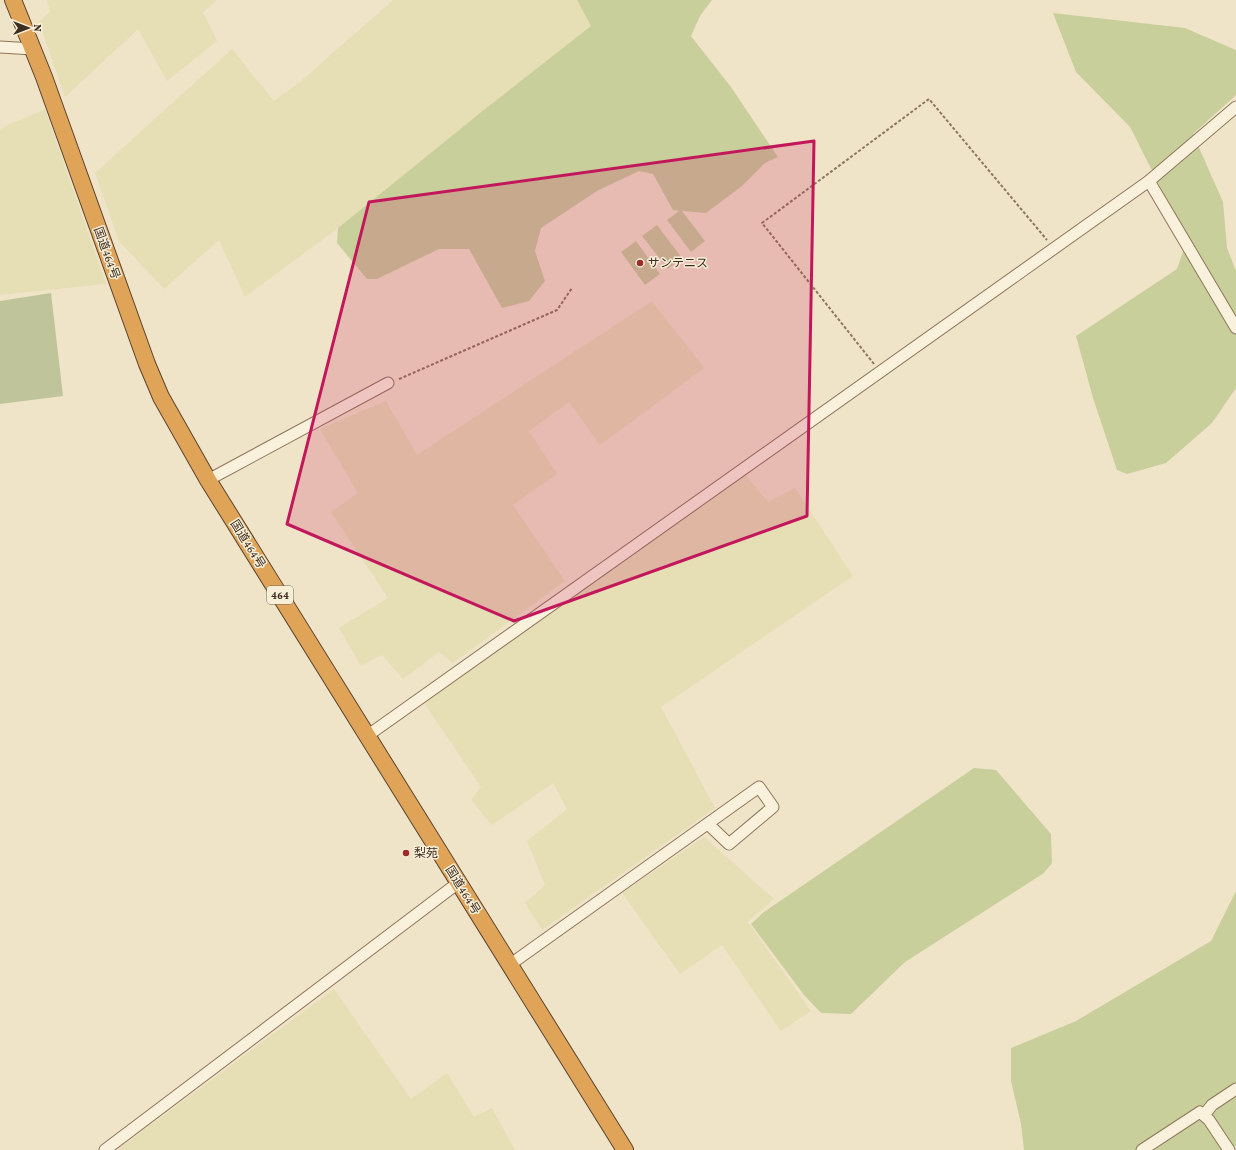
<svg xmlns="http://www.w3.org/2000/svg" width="1236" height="1150" font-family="'Crimson Pro','Noto Sans JP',serif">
<rect width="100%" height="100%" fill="#f0e4c8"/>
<g fill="#e6deb5">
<polygon points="47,0 217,0 203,12 217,41 167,81 138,29 65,97 39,22 50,12"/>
<polygon points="393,0 577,0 592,26 485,109 338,228 245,297 219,240 164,289 119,241 95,173 232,49 274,101 300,82"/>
<polygon points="45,109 106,284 0,295 0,129"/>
<polygon points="652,301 704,368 600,445 569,402 529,431 557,474 513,505 565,581 453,663 439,652 403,679 382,655 361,666 339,628 388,598 331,512 358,493 320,429 386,401 417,455"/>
<polygon points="744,473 768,502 795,488 853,576 661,707 715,808 542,930 525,903 545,885 527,841 567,809 553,783 492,825 471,800 481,787 422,700"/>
<polygon points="704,837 774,899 748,922 811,1011 781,1031 722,945 680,974 622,893"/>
<polygon points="334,989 411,1099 447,1073 474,1117 492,1108 515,1150 117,1150"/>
</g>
<g fill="#c9cf9b">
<polygon points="577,0 712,0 700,16 691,36 731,87 778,157 765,163 742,186 706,213 682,211 705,241 691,252 667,220 679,211 673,210 653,174 639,171 597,191 541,228 535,251 545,281 529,301 502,308 469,249 439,249 377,279 367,279 337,243 338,228 485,109 591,26"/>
<polygon points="1053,13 1185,28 1236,50 1236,95 1193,134 1223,202 1227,248 1236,271 1236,388 1212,423 1166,463 1127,474 1117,470 1093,398 1076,336 1177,269 1184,249 1170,206 1130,127 1076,72"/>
<polygon points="657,225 682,258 668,269 642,236"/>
<polygon points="636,241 660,274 645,285 621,252"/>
<polygon points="974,768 996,770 1051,834 1052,863 1044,873 905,962 851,1014 821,1013 804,995 751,924 764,912"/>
<polygon points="1236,891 1236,1146 1223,1150 1024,1150 1021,1124 1011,1081 1011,1048 1076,1021 1211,941"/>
</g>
<polygon fill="#bfc49a" points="51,293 63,396 0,404 0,301"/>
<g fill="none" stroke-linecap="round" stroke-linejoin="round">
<g stroke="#8d765c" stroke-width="13">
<g id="minor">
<polyline points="0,47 33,49"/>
<polyline points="1149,181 1236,328"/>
<polyline points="208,480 388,383"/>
<polyline points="367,736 1149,181 1236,107"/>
<polyline points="510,965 515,961 759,787 773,807 729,844 708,824"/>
<polyline points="1204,1115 1212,1105 1236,1089"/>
<polyline points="105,1150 458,883"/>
<polyline points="1142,1150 1200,1112 1209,1120 1229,1150"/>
</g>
</g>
<g stroke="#5b4430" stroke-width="18">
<polyline id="highway" points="13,0 44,77 147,364 161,397 208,480 625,1150"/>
</g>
<g stroke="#8d765c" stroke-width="2" stroke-dasharray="3 2" stroke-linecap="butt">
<polyline points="874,364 762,223 929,99 1047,240"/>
<polyline points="399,379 557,310 572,288"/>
</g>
<use href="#minor" stroke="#faf1dc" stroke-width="11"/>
<use href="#highway" stroke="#e0a458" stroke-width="16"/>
</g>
<path fill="#c2185b" fill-opacity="0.2" stroke="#c2185b" stroke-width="3" stroke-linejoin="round" d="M 814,141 L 807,516 L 514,621 L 287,524 L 369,202 Z"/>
<g fill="#9e2a2b" stroke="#f7eed8" stroke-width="1.5">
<circle cx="640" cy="263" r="4"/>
<circle cx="406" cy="853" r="4"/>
</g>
<g text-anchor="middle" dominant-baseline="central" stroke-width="3" stroke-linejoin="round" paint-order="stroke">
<rect fill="#f7eed8" stroke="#756857" stroke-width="1" x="267" y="586" width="26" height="18" rx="3"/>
<g font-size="11" font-weight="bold" fill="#3d2e20">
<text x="280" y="595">464</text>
</g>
<g font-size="12" fill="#3d2e20" stroke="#f7eed8">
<text transform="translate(107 253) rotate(70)">国道464号</text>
<text transform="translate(248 544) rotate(58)">国道464号</text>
<text transform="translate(463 890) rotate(58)">国道464号</text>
</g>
<g font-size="12" fill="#3d2e20" stroke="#f7eed8" text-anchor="start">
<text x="648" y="263">サンテニス</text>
<text x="414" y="853">梨苑</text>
</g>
</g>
<g transform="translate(28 28) rotate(90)" stroke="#f7eed8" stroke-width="3" paint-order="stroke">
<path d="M0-3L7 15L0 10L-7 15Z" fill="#3d2e20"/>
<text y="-6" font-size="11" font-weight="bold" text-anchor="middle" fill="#3d2e20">N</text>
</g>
</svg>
